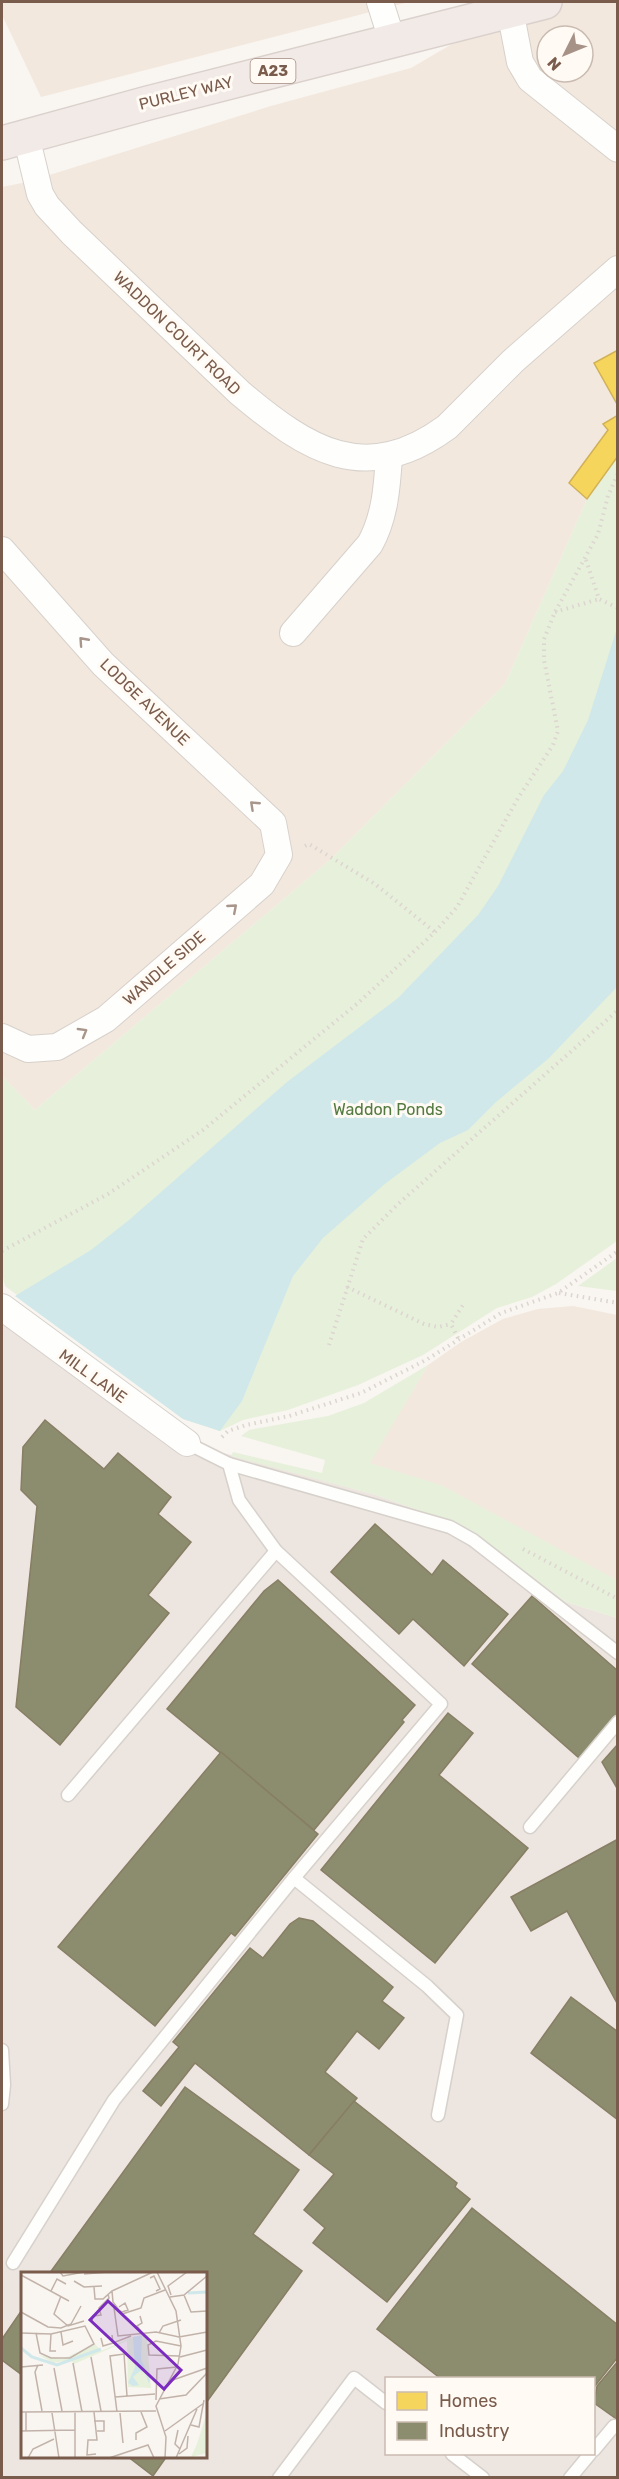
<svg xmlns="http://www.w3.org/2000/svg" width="619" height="2479" font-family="Rubik,sans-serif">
<rect width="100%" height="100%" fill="#f9f5f0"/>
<g fill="#f2e8de" fill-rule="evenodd">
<polygon points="2,2 409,2 41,97 2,15"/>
<path d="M 545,2 L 617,2 L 617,415 L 603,423 L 608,430 L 569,483 L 587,499 L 505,684 L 331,859 L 35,1110 L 2,1076 L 2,187 L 27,182 L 271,106 L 411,68 L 510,10 ZM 547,36 L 583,36 L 583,72 L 547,72 Z"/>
<polygon points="573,1306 617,1315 617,1580 369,1463 428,1365 461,1342 503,1319 538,1309"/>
</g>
<path fill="#ede5e0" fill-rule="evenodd" d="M 2,1320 L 187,1443 L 376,1495 L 452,1522 L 477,1536 L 566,1602 L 617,1618 L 617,2477 L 2,2477 ZM 22,2274 L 206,2274 L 206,2456 L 22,2456 ZM 386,2378 L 594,2378 L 594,2454 L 386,2454 Z"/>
<g fill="#e7f0db">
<polygon points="617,415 617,1241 556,1284 532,1297 497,1308 423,1355 358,1385 288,1410 243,1420 220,1431 183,1419 5,1286 2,1273 2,1076 35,1110 331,859 505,684 587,499 569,483 608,431 603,424"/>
<polygon points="617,1258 617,1291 578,1286"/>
<polygon points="428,1365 370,1463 441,1485 617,1580 617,1618 566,1602 477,1536 452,1522 376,1495 231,1456 233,1452 322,1473 325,1460 241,1436 249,1430 328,1416 364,1403"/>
</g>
<polygon fill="#d0e8ea" points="617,628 617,987 548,1059 496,1102 468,1130 440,1143 386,1183 323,1238 293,1276 242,1401 220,1431 183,1419 15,1296 91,1250 129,1220 287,1082 398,998 478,915 498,886 544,795 563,771 588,720"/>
<g fill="#f6d55c" stroke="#d1b158" stroke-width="1.5">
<polygon points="618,350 618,403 617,404 594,363"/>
<polygon points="618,415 618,456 587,499 569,483 608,430 603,424"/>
</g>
<g fill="#8c8c6e" stroke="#877e64" stroke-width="1.5">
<polygon points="45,1420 104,1469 118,1453 171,1497 158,1514 191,1542 148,1595 169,1613 60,1745 16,1707 37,1506 21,1490 23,1447"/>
<polygon points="375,1524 432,1575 443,1560 508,1614 464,1666 413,1619 399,1634 331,1572"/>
<polygon points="278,1580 415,1705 402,1720 404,1722 314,1830 167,1709 264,1591"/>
<polygon points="532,1596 618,1671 618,1714 579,1758 472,1664"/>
<polygon points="448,1713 473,1733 439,1775 528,1848 435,1963 321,1870"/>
<polygon points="618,1744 618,1790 602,1762"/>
<polygon points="221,1752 318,1834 235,1936 231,1933 155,2026 58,1947"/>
<polygon points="618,1839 618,2005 567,1911 531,1931 511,1897"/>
<polygon points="299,1918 313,1921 393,1987 382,2001 404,2018 379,2049 357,2031 325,2072 357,2098 309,2155 195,2063 161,2106 143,2091 179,2047 173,2042 250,1948 263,1958 290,1924"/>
<polygon points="571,1997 618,2032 618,2120 531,2053"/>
<polygon points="185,2087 299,2170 253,2234 302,2271 206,2403 206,2274 49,2274"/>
<polygon points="354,2101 457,2183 455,2187 470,2199 387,2302 313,2243 325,2228 304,2210 334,2174 309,2155"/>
<polygon points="472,2208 618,2325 618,2357 594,2387 594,2378 440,2378 377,2329"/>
<polygon points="22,2310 22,2375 2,2360 2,2339"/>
<polygon points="618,2361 618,2420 594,2403 597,2386"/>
<polygon points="127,2456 167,2456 153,2476"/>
</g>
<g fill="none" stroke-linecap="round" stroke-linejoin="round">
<g stroke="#d7d1cb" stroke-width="15">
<g id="lane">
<polyline points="229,1464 450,1527 473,1540 618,1653"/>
<polyline points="68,1795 276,1551"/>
<polyline points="530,1827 618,1722"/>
<polyline points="294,1878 427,1986 457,2015 438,2115"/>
<polyline points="2,2050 4,2085 2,2104"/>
<polyline points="13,2263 114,2100 294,1878 441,1704 276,1551 239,1500 229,1464 187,1443"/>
<polyline points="594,2450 614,2426"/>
<polyline points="452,2454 483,2478"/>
<polyline points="279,2478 354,2378 386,2403"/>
<polyline points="570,2478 590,2454"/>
</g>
</g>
<g stroke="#d7d1cb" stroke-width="28">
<g id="street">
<polyline points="380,2 392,40"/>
<polyline points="510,10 520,62 530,79 618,149"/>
<path d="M 26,136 L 40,194 L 47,206 L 72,233 L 240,393 C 308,450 365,487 447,427 L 513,361 L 618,269"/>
<polyline points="2,550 103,664 273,823 279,855 262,884 106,1019 57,1047 28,1049 2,1037"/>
<path d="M 293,633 L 370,544 C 385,517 387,487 389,457"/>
<polyline points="2,1307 187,1443"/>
</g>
</g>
<g stroke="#dad1cc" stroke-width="36">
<polyline id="highway" points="2,143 148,103 545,2"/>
</g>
<g stroke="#dcd5d0" stroke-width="4" stroke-dasharray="1.5 4.5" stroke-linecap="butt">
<polyline points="586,560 599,599 618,608"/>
<polyline points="555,612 599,599"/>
<polyline points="305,846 309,844 375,884 435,932"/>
<polyline points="2,1251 108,1194 203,1130 358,1003 435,932 457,907 518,798 553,745 558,731 544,660 544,639 555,612 598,534 608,496 618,473"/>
<polyline points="347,1287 424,1324 438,1327 451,1324"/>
<polyline points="559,1293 618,1303"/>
<polyline points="458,1338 451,1324 463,1305"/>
<polyline points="329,1345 363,1239 397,1205 618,1010"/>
<polyline points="222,1437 228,1431 246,1425 289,1416 361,1393 426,1360 501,1313 558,1293 618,1251"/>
<polyline points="523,1549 618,1599"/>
</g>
<use href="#lane" stroke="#fefefd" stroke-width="12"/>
<use href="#street" stroke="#fefefd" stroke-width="26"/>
<use href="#highway" stroke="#f2eae7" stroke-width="33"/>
</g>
<defs><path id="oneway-chevron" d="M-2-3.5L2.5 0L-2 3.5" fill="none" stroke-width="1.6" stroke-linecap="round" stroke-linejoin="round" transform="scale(1.5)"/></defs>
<g stroke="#a8958b">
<use href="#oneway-chevron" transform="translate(83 641) rotate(-132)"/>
<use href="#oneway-chevron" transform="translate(254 805) rotate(-137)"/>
<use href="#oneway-chevron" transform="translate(233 908) rotate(-41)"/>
<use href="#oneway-chevron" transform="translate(83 1032) rotate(-30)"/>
</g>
<g text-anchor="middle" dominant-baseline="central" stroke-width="6" stroke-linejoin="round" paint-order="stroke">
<rect fill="#fffaf3" stroke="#a28b7f" stroke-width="1.5" x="250.5" y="59" width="45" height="24" rx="4.5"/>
<g font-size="15" font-weight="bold" fill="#7a5c4d">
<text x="273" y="71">A23</text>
</g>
<g font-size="16" fill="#7a5c4d" stroke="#fffaf3">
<text transform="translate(186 93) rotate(-14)">PURLEY WAY</text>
<text transform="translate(177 333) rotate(44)">WADDON COURT ROAD</text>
<text transform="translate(145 702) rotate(44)">LODGE AVENUE</text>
<text transform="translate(164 968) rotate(-41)">WANDLE SIDE</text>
<text transform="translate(93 1376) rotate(36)">MILL LANE</text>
</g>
<g font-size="16" fill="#537a41" stroke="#fffaf3">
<text x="388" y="1109">Waddon Ponds</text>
</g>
</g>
<g transform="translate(21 2272)">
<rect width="186" height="186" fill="#f9f5f0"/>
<path d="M 138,62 L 129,63 L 126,69 L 130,116 L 107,115 L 106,69 L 53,92 L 50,88 L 32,91 L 18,83 L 42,87 L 74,72 L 80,79 L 111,65 ZM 186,140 L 186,181 L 170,185 L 176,172 Z" fill="#e7f0db"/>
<path d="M 121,63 L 120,87 L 129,108 L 128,112 L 124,100 L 119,99 L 112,105 L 118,113 L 112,114 L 107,111 L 114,95 L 112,65 Z" fill="#d0e8ea"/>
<path fill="none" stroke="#d0e8ea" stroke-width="3" d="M 167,21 L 186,20M 0,76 L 11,85 L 36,93 L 80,77"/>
<path fill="none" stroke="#c2b3aa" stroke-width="1.5" d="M 39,0 L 42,4 L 63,0M 136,0 L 155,39 L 160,74 L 157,92 L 135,134 L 145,165 L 144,186M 63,2 L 87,0M 0,3 L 48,29M 129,6 L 133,4 L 139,17 L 135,19M 53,9 L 63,15 L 81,14M 73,15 L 74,27 L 82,27 L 91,19 L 132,0M 30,19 L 36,7 L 45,12M 91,19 L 92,30 L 101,42 L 120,36 L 123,26 L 144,18M 150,23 L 147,14 L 166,0M 163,23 L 170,40 L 186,39M 40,24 L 33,42 L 47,54 L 63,49M 149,25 L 163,23 L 186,4M 93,36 L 97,64 L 135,60 L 158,65 L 186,60M 95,36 L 101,40 L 107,38 L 104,31 L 98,35M 0,40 L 27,55 L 40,56 L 50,52 L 60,34M 119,44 L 121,51 L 116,54 L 122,62M 71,49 L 72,44 L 80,43 L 78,36 L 88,26 L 87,22M 40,60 L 42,73 L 52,69M 0,61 L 30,62 L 64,54 L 73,72 L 49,86 L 30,86 L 19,81 L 15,61M 138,61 L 142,54 L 160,48M 30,62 L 29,79 L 35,79M 91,63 L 92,71 L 110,64M 80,66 L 82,74 L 92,71M 158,84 L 128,83 L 127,73 L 135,69 L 160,74M 70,85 L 80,139M 159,85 L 186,78M 52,91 L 61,140M 17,93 L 14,100 L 21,139M 0,95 L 22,93M 33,96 L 41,139M 149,109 L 186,96M 94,125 L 134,122M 138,127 L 165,123 L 186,101M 135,128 L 136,97 L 156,95M 0,140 L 135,139M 5,140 L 5,159M 73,140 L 76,168 L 67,168 L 66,183 L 75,182M 96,140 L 89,84 L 103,82 L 106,124M 31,141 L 38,186M 99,141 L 102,171M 73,149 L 83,149 L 83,159 L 76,159M 170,153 L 178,155 L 183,128M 157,158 L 154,172 L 159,177M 0,159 L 54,158M 144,159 L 183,131M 115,168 L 115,161 L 126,155 L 120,140M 158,182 L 166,176 L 167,164M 54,185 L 54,140M 7,186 L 12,177 L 33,167M 88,186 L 127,173 L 133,186M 155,186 L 176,137"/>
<path fill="#7b2cbf" fill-opacity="0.15" stroke="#7b2cbf" stroke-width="3" d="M 87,29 L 160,98 L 143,117 L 69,48 Z"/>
<rect width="186" height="186" fill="none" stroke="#7a5c4d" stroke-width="3"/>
</g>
<rect width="619" height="2479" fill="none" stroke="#7a5c4d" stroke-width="6"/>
<rect x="385" y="2377" width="210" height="78" fill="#fffaf3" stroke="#cabbb1" stroke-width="1.5"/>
<rect x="397" y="2392" width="30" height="18" fill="#f6d55c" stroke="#cabbb1" stroke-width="1.5"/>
<text x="439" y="2407" font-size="18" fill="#7a5c4d">Homes</text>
<rect x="397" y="2422" width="30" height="18" fill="#8c8c6e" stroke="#cabbb1" stroke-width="1.5"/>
<text x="439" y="2437" font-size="18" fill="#7a5c4d">Industry</text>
<g transform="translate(565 54) rotate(227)"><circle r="28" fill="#fffaf3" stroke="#cabbb1" stroke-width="1.5"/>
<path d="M0-4.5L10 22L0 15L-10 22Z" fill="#a69286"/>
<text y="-9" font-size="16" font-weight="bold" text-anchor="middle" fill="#7a5c4d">N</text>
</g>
</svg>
